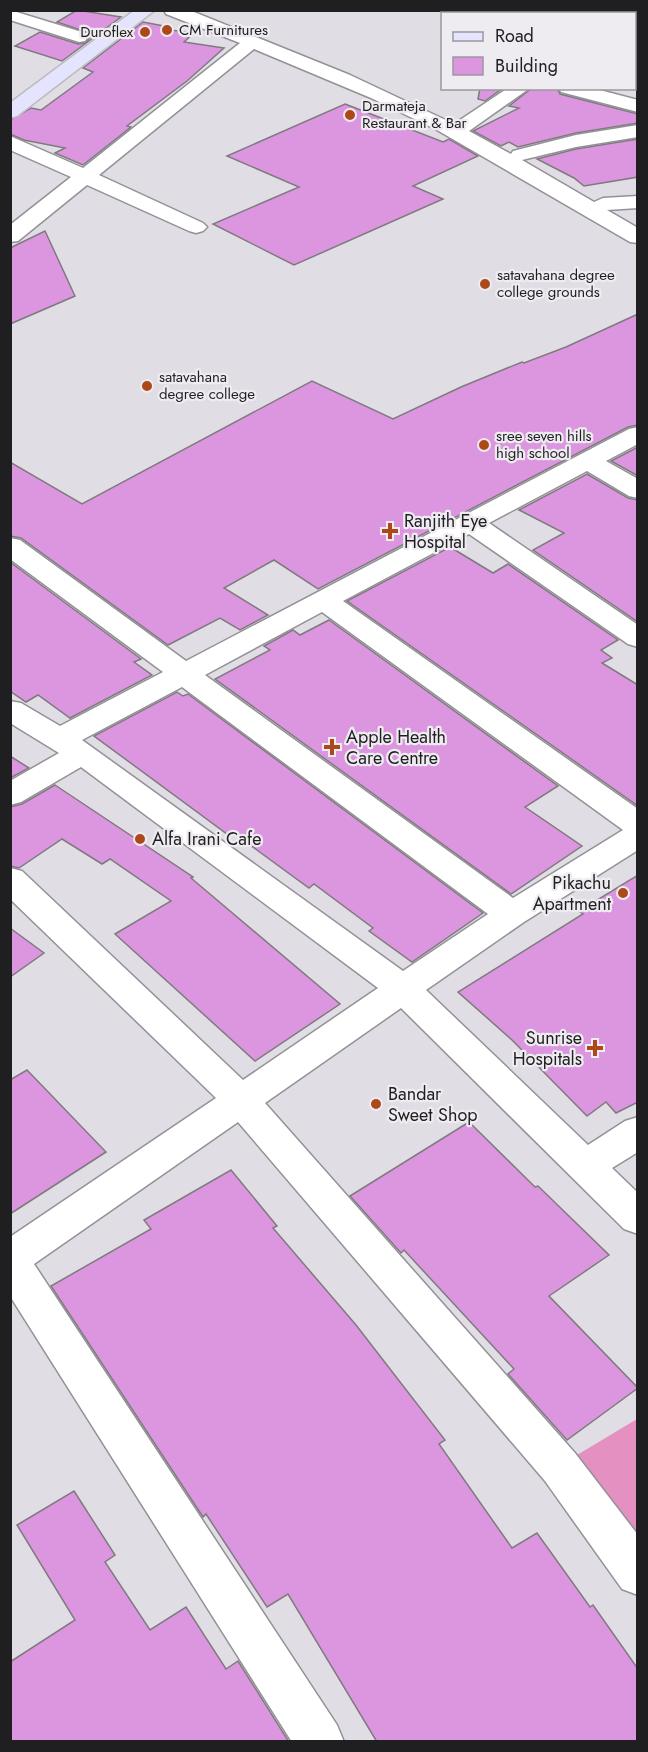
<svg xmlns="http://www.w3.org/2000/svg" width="648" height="1752" font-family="Jost,sans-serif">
<rect width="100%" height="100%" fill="#e0dee4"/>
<polygon fill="#e491c1" points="637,1419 637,1532 577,1455"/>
<g fill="#dc96df" stroke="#7f7a7f" stroke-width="1.5">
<polygon points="77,10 121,17 62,61 15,46 40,32 78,44 85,43 90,37 87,32 57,22"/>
<polygon points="143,22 164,26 162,29 194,33 184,42 224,48 187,81 127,126 131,127 83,165 55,153 65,148 24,140 10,134 10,120 31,108 41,110 93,72 83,68"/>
<polygon points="480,88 503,88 485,101 478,99"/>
<polygon points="532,88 557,88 560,94 638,114 638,123 576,133 518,147 509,142 501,146 473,131 519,108 509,106"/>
<polygon points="345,104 443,142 449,139 478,156 413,186 443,199 294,265 213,224 299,187 227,156"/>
<polygon points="638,139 638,177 584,186 574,178 537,159 576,149"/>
<polygon points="45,231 75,296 10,324 10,248"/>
<polygon points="638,314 638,425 628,427 318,589 274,560 224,588 268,615 240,630 220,618 168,645 21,538 10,536 10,462 82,504 312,381 393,419 461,387 522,362 524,363 566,347"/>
<polygon points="638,447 638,476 611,461"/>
<polygon points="587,474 628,498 638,500 638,622 533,550 564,533 519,510"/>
<polygon points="450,547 493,573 508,564 618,640 601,650 612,658 602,663 638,685 638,806 347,601"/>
<polygon points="10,562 141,659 134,662 152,675 70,718 38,695 26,702 10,691"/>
<polygon points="329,620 558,786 525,807 582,846 511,894 215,679 270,650 264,646 293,630 300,635"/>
<polygon points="177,692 183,696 188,694 483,913 412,962 369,931 373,928 314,884 309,888 231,831 227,834 94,736"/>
<polygon points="10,756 29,768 10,778"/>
<polygon points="55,785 193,877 191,878 340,1004 255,1061 115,934 171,901 110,859 102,864 62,839 19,868 10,866 10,807 22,804"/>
<polygon points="638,875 638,1102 616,1113 606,1102 587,1116 512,1040 458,992 583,914 579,911"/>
<polygon points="10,928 44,953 10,977"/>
<polygon points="27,1070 106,1152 10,1214 10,1080"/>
<polygon points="469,1122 535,1187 538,1186 609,1255 549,1296 638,1388 567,1440 508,1374 514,1369 404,1250 401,1253 350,1196"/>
<polygon points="231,1170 277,1226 273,1228 356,1325 445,1440 439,1444 512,1548 537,1533 590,1607 593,1605 638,1669 638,1742 377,1742 288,1594 267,1607 206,1514 203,1517 51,1286 151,1229 144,1220"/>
<polygon points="74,1491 115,1555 105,1562 150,1630 186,1607 226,1669 238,1661 289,1742 10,1742 10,1662 75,1620 17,1525"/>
</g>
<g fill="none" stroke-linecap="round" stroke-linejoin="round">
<g stroke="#939196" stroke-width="3">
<g id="minor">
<polygon points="10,10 85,33 88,37 85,41 79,42 10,20"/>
<polygon points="164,10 189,10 350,75 454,124 508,88 530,88 469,131 511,154 513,151 576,135 638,125 638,137 576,147 522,160 594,202 603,198 638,196 638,208 607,210 638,228 638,243 630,242 437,130 371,98 254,49 99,175 203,223 207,227 203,231 196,233 189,231 87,185 18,241 10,242 10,225 71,177 10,150 10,136 83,168 240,43 166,14"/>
<polygon points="563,10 581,10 580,14 562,14"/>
<polygon points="559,88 592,88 638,100 638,112 561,92"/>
<path d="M 638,427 L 638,444 L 606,461 L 638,479 L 638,498 L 629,496 L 587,471 L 489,523 L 638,625 L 638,647 L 628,644 L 469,534 L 343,601 L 638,809 L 638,850 L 524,922 L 426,990 L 588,1145 L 625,1121 L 638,1117 L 638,1152 L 612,1168 L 638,1193 L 638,1234 L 624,1229 L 401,1008 L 265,1103 L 575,1453 L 638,1535 L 638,1595 L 622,1589 L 545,1481 L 238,1122 L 34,1264 L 337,1725 L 344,1742 L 292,1742 L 10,1296 L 10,1237 L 216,1098 L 10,899 L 10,868 L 22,871 L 243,1080 L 378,988 L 81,767 L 21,802 L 10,805 L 10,781 L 59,753 L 10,723 L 10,701 L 21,703 L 60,726 L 163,672 L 10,559 L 10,538 L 20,540 L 186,661 L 629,429 ZM 322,612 L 623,830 L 513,898 L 205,675 ZM 182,687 L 488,914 L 403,971 L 82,740 Z"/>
</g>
</g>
<g stroke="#bcbcbc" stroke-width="3">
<polygon id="major" points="135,10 155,10 17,116 10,118 10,103"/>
</g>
<use href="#minor" fill="#fff" fill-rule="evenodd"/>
<use href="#major" fill="#e5e4ff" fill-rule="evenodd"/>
</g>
<g fill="#ad481b" stroke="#eeebf1" stroke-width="2">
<circle cx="167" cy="30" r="6"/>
<circle cx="145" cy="32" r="6"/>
<circle cx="350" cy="115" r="6"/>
<circle cx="485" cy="284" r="6"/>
<circle cx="147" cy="386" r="6"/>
<circle cx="484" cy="445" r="6"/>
<path d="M387 522h6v6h6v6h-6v6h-6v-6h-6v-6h6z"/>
<path d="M329 738h6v6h6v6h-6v6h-6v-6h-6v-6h6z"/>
<circle cx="140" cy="839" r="6"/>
<circle cx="623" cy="893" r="6"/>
<path d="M592 1039h6v6h6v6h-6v6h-6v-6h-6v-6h6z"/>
<circle cx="376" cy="1104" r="6"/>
</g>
<g text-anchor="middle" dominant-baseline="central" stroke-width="4.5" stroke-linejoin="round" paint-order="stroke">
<g font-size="15" fill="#1f1e20" stroke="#eeebf1" text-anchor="start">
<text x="179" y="30">CM Furnitures</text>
<text x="133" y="32" text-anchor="end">Duroflex</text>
<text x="362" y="106">Darmateja<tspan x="362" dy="17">Restaurant &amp; Bar</tspan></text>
<text x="497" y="275">satavahana degree<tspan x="497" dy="17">college grounds</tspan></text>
<text x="159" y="377">satavahana<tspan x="159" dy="17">degree college</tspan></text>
<text x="496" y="436">sree seven hills<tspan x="496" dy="17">high school</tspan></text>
</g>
<g font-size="18" fill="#1f1e20" stroke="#eeebf1" text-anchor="start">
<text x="404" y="521">Ranjith Eye<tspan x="404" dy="21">Hospital</tspan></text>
<text x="346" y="737">Apple Health<tspan x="346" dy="21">Care Centre</tspan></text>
<text x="152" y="839">Alfa Irani Cafe</text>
<text x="611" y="883" text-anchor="end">Pikachu<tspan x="611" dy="21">Apartment</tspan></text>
<text x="582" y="1038" text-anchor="end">Sunrise<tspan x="582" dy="21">Hospitals</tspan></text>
<text x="388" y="1094">Bandar<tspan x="388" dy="21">Sweet Shop</tspan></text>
</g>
</g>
<rect width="648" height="1752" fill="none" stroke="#1f1e20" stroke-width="24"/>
<rect x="441" y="12" width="195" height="78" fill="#eeebf1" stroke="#9b999d" stroke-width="1.5"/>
<rect x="453" y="32" width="30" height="9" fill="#e5e4ff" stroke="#9b999d" stroke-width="1.5"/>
<text x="495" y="42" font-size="18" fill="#1f1e20">Road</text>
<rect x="453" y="57" width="30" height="18" fill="#dc96df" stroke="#9b999d" stroke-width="1.5"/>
<text x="495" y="72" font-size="18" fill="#1f1e20">Building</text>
</svg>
